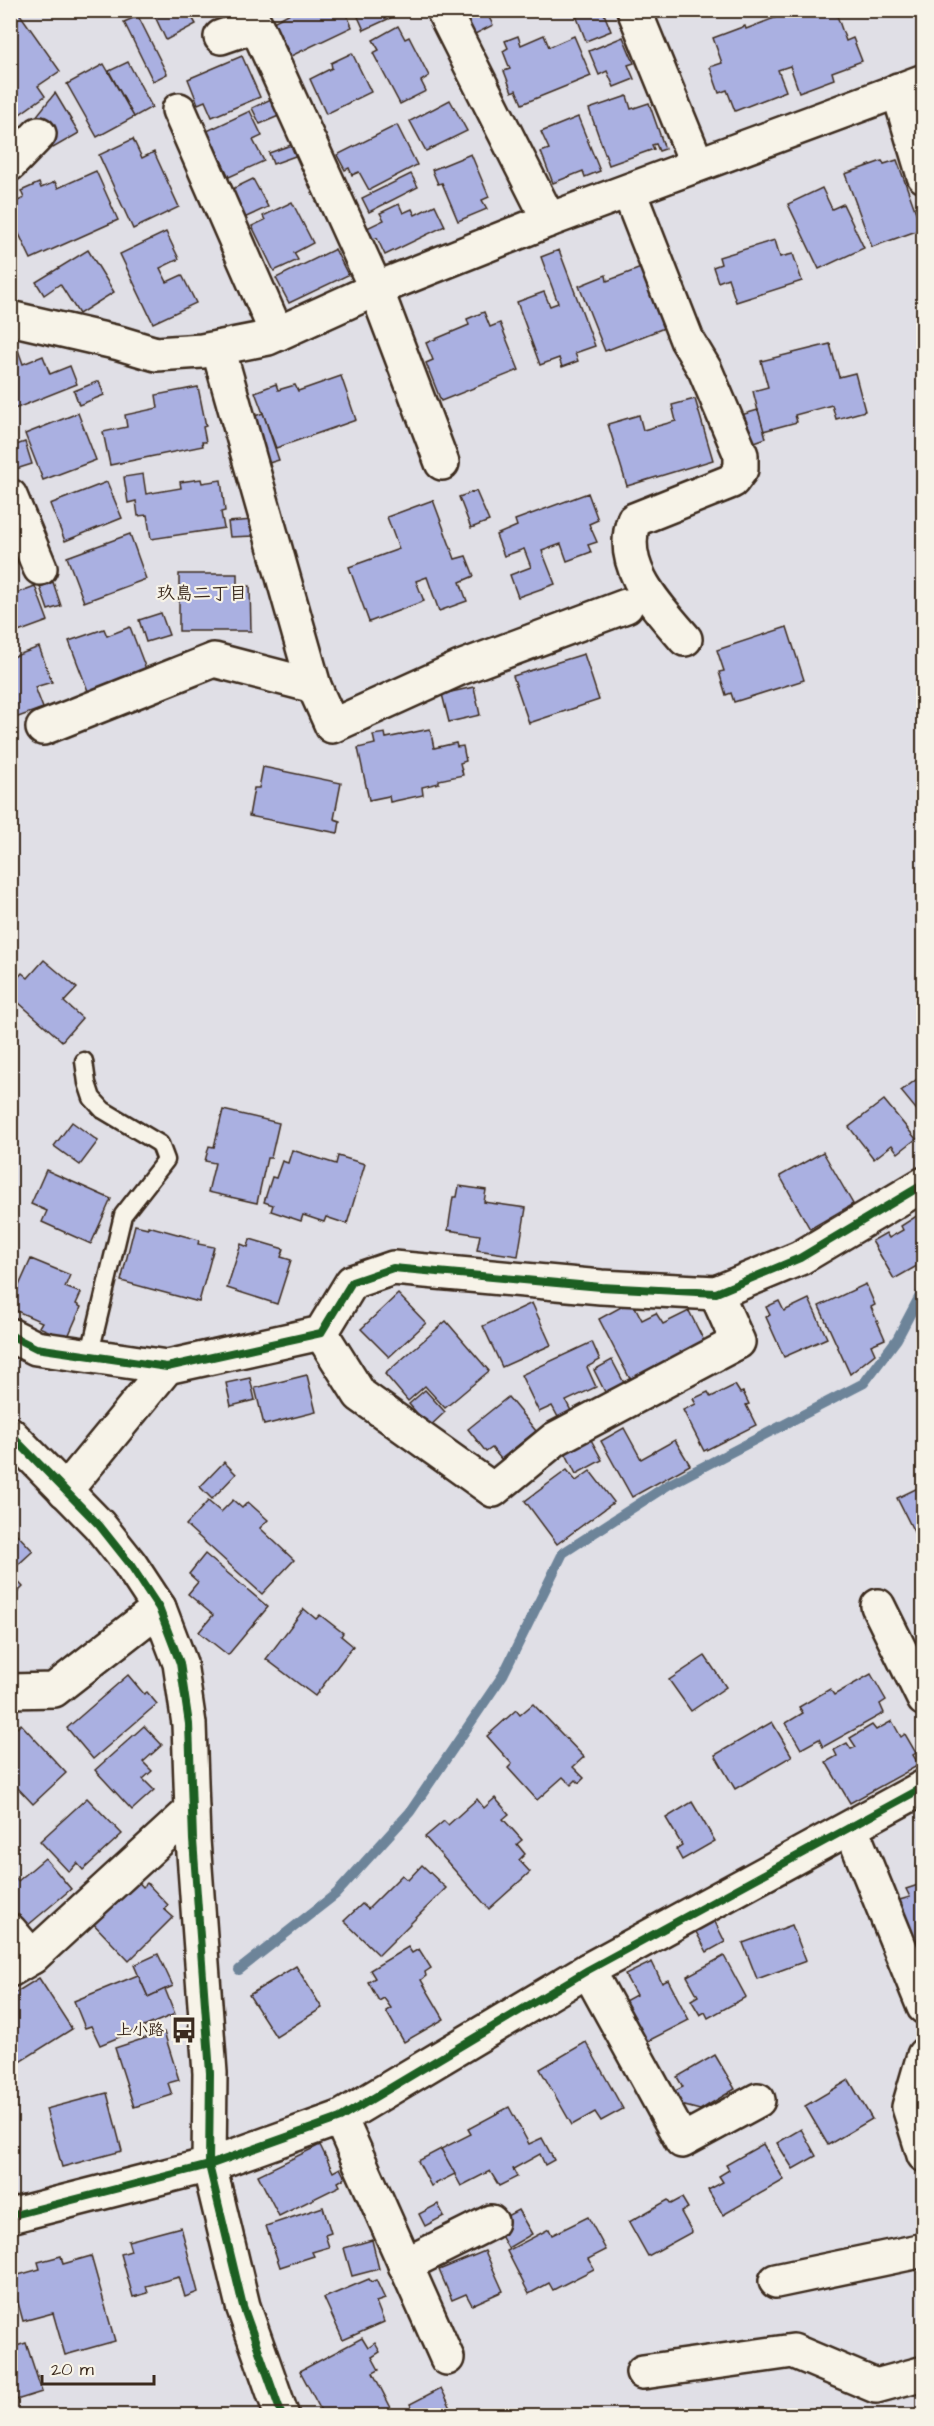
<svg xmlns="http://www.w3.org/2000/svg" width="934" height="2426" font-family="'Architects Daughter','Klee One',sans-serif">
<rect width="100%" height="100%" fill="#e0dfe6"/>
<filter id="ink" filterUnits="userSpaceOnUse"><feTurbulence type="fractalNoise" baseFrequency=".0167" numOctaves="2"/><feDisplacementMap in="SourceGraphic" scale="12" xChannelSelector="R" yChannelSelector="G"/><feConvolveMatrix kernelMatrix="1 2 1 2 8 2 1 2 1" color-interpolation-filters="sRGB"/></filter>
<g filter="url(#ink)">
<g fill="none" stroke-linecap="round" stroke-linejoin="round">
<polyline stroke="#6d8499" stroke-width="10" points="239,1970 336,1894 410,1812 503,1675 563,1553 668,1485 864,1383 897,1339 924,1288"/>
</g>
<g fill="#aab0e1" stroke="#3b2a1e" stroke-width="1.5">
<polygon points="10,10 17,10 60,71 38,86 45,96 10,121"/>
<polygon points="152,10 196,10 199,16 193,19 196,24 166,40"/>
<polygon points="215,10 238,10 240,14 221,22"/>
<polygon points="296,10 345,10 352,27 291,56 273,22"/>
<polygon points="355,10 400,10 401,13 364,30"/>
<polygon points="463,10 485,10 493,25 471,36 459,13"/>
<polygon points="574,10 605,10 603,11 611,31 586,41"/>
<polygon points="790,10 835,10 846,41 853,38 862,61 832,72 834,79 799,92 790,66 778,70 786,91 735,111 727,90 719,93 710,67 722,63 713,38 745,26 746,29 790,12"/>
<polygon points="138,16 167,74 153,81 124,22"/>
<polygon points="398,26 405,39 409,37 429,76 421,81 426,91 400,104 373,53 379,50 373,40"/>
<polygon points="544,35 549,47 574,36 591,76 522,104 516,90 512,92 504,71 510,69 503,51 508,48 505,41 518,36 521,45"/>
<polygon points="623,37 634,63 628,65 634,79 614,87 607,71 599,75 589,51"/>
<polygon points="352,53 371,92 326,114 310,79 332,68 331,63"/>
<polygon points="242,56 260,97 212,117 205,101 198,104 188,79"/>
<polygon points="128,62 152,107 134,117 109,71"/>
<polygon points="104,64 134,117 97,137 67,84"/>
<polygon points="55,93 79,133 53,148 35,118"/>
<polygon points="627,96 631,109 649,103 665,149 659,151 656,144 652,145 654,149 609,165 589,109"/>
<polygon points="273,98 281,115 260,124 252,108"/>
<polygon points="450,100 467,131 426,151 410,121"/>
<polygon points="250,111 262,136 253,140 264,161 229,177 207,131"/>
<polygon points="578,117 600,171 585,177 583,171 553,183 541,152 549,149 541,132"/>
<polygon points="397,125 417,165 369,190 359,172 352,175 349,168 345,170 337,155"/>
<polygon points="133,139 142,158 154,152 179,207 133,229 99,155"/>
<polygon points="294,144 298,155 273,164 269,153"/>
<polygon points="471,154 489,197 482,200 487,209 458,221 442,183 438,184 432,170"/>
<polygon points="897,160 922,229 872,247 845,174 882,161 884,164"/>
<polygon points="96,171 118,220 31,259 10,215 10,205 24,198 21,191 39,183 41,188 55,182 58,188"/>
<polygon points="411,174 418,187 369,212 362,198"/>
<polygon points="253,179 268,207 242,219 228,191"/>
<polygon points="822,188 832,209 843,204 864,248 819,269 788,204"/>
<polygon points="292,202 313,243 294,253 298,260 274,271 252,226 265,220 263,216"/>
<polygon points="399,204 403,213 412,209 415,215 435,205 445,226 385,255 377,238 372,239 367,228 384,220 380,213"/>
<polygon points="166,232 179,259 160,268 167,282 182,275 196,303 153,323 120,254"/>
<polygon points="775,240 780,257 793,254 802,281 736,302 728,278 718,282 713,267 721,264 719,257"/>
<polygon points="335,249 348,275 289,303 276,278"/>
<polygon points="88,250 114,292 79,314 60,284 44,295 36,282"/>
<polygon points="559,250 595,346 575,353 578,361 562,367 559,358 540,365 517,302 544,292 550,306 558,303 541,257"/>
<polygon points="641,268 664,328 605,351 579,286 606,275 607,281"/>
<polygon points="484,312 490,327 500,323 519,370 441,401 426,363 433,360 426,343 469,325 467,319"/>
<polygon points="830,344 839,377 855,373 865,411 836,419 832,405 795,415 797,422 763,431 753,391 768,387 761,361"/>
<polygon points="18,350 23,364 43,356 50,374 70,366 77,384 12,410 10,353"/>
<polygon points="341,376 356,420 276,448 255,392 276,384 278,390 295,385 298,391"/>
<polygon points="99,381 104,395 79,405 74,391"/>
<polygon points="198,387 206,426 203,427 206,442 202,442 203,446 110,465 103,432 127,427 125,415 158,408 156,395"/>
<polygon points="695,399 713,460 627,486 608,424 639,415 643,430 676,421 672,405"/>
<polygon points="758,410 766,438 749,444 741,415"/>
<polygon points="78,413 96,460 43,480 25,434"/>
<polygon points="263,413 279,460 262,465 247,419"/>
<polygon points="25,442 32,464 13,470 10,447"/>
<polygon points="143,474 146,494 181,488 180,482 201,479 202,483 221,480 225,511 221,512 224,528 151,539 147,515 138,516 136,501 128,503 124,477"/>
<polygon points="107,482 122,518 65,541 50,504"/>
<polygon points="476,491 489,521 471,528 459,497"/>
<polygon points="588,493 598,520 589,524 597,542 588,545 591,552 567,561 561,544 542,551 555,584 518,597 510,575 531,567 524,549 504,556 496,535 517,526 515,520"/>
<polygon points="433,500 455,559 466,556 474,576 460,582 467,601 439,611 427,577 416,581 424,601 369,622 349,567 399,549 387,517"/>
<polygon points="253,520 254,536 230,537 228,522"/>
<polygon points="130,534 146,579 84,602 67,557"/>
<polygon points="179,574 237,574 237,587 250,586 251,631 179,631"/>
<polygon points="53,582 61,606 48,610 40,587"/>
<polygon points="35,586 48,621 10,635 10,590 12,589 14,594"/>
<polygon points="161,613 169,635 146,642 139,620"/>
<polygon points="130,627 146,669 88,691 69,641 104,629 107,636"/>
<polygon points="787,627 804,680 734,702 731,693 726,695 719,672 724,671 717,650"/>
<polygon points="39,647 52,682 35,687 43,708 10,720 10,658"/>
<polygon points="584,654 599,700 529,723 513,676"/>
<polygon points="474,687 480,715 449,722 442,694"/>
<polygon points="430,729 434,748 456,743 457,747 463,746 466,761 460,763 463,775 439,780 439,783 422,787 423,795 390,802 389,796 369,800 358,748 375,744 373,735 385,733 386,738"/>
<polygon points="263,767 341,783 334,819 340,821 338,833 249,816 254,788 259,788"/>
<polygon points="44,960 77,988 64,1002 82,1018 62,1041 10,995 10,986 22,973 28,978"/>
<polygon points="924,1074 924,1119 901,1091"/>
<polygon points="884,1100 916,1139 898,1153 892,1145 874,1159 849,1127"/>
<polygon points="223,1110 279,1123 271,1158 267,1158 257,1203 208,1192 215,1163 205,1161 209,1146 214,1147"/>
<polygon points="72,1122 98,1141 80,1165 54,1146"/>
<polygon points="292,1150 336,1164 338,1156 365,1164 347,1224 326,1217 324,1222 303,1215 301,1221 271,1211 273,1205 264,1202 272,1177 276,1178 282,1161 288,1163"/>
<polygon points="823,1152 853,1204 810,1229 780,1176"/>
<polygon points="46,1170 111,1199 91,1244 42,1222 47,1211 31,1204"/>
<polygon points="459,1186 486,1190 484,1202 526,1208 518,1256 477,1250 480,1235 448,1230 453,1197 457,1197"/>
<polygon points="918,1215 924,1225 924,1262 894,1279 872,1241 886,1233 889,1238 903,1230 901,1226"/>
<polygon points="135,1225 148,1228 148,1226 199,1240 198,1244 214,1247 199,1302 121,1281"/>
<polygon points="250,1239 284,1249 281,1257 291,1260 277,1304 227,1288 241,1244 248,1247"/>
<polygon points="31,1259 70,1275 65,1287 81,1293 76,1304 81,1307 67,1339 39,1327 42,1322 10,1308 10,1288 17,1290"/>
<polygon points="866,1284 875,1305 871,1307 885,1339 871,1345 875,1354 850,1374 819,1306"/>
<polygon points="398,1294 426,1323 389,1357 361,1329"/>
<polygon points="809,1299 827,1338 784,1357 766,1317 770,1315 766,1307 779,1301 784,1311"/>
<polygon points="632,1301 642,1320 656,1313 663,1324 689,1311 705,1343 631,1381 599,1319"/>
<polygon points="532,1303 551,1345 502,1367 483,1326"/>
<polygon points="446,1321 489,1371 445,1408 425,1386 408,1401 385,1374"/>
<polygon points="592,1342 600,1360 587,1367 596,1387 566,1401 571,1411 558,1417 552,1406 539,1412 521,1375"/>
<polygon points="612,1360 624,1383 605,1392 594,1370"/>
<polygon points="307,1375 316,1412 264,1425 255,1388"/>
<polygon points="250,1378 255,1400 231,1406 226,1383"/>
<polygon points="735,1385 740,1393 743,1392 749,1404 746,1405 756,1425 704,1451 683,1410 696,1404 693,1399 708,1392 711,1397"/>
<polygon points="425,1390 445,1412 429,1427 409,1404"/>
<polygon points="508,1397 536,1431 501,1459 492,1448 486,1452 468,1429"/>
<polygon points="624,1428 641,1459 675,1440 690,1465 632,1497 601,1441"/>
<polygon points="589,1436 602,1460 576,1474 564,1450"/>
<polygon points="224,1462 236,1474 212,1499 200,1487"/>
<polygon points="567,1470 576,1481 590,1471 614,1502 557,1544 525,1501"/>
<polygon points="924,1485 924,1552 897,1498"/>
<polygon points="233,1500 242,1508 248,1502 268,1520 260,1528 294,1560 262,1594 186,1525 208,1501 221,1512"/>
<polygon points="10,1527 33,1551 10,1572"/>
<polygon points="205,1554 268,1607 228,1655 199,1632 213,1615 188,1594 198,1582 189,1574"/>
<polygon points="10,1573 23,1587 13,1597 10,1594"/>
<polygon points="304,1609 316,1619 320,1615 343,1633 341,1636 353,1646 315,1696 266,1659"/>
<polygon points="705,1656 726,1687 691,1711 669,1680"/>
<polygon points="871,1674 886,1700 880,1704 884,1713 823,1747 819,1739 801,1749 786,1723 803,1713 799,1707 830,1689 834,1695"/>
<polygon points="128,1675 144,1694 147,1692 157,1704 93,1759 67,1728"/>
<polygon points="533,1704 584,1757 573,1767 584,1778 579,1783 576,1780 571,1785 563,1777 537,1800 508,1768 512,1764 487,1736 516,1710 520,1715"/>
<polygon points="892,1721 901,1737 905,1734 916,1753 913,1755 919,1765 850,1803 826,1762 837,1756 834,1750 847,1743 851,1749 856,1747 850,1738 872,1725 876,1730"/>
<polygon points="10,1722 17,1728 21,1724 66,1773 33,1804 14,1784 10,1787"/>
<polygon points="772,1722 792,1756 735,1789 715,1755"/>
<polygon points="144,1726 162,1745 143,1762 152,1771 143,1779 154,1790 132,1810 95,1770"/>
<polygon points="87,1798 122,1834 83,1870 77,1863 69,1872 40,1841"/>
<polygon points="495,1798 509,1814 503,1819 522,1840 517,1844 525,1854 519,1860 530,1872 489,1909 425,1837 444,1821 448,1825 477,1799 484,1808"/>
<polygon points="692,1802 715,1841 682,1860 676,1849 682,1845 666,1818"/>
<polygon points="45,1858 71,1889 27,1926 12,1908 10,1910 10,1872 18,1881"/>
<polygon points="422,1865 446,1888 379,1955 344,1921 362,1904 368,1909 402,1875 408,1880"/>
<polygon points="132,1875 143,1887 147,1883 168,1905 164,1909 173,1917 129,1961 88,1918"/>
<polygon points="924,1883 924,1951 916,1954 896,1901 910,1897 906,1889"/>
<polygon points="714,1920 725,1942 707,1952 695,1930"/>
<polygon points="792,1925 806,1961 757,1979 743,1943"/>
<polygon points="408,1947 412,1953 419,1949 431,1968 425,1972 426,1976 421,1980 444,2019 404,2042 386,2011 391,2008 384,1998 379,2001 368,1982 375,1978 370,1970"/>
<polygon points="158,1954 173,1986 148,1997 134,1965"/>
<polygon points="724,1956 746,1997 708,2018 705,2012 700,2015 691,2000 698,1996 687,1976"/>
<polygon points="652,1962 662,1983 668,1980 689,2020 644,2043 623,2002 636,1995 625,1975"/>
<polygon points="296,1966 322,2008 276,2037 249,1995"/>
<polygon points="138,1975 148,1997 165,1989 175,2014 100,2045 91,2026 85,2028 74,2001"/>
<polygon points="39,1978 72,2029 10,2068 10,1996"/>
<polygon points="164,2032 179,2080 168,2083 172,2095 134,2107 115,2048"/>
<polygon points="586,2042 623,2109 601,2121 595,2112 572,2125 540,2069"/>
<polygon points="715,2055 735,2089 700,2110 681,2105 673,2092 683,2087 677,2077"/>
<polygon points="849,2080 872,2119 828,2145 805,2106"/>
<polygon points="107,2093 122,2151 62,2167 46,2109"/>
<polygon points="509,2107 529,2144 542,2138 554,2160 545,2165 540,2154 513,2169 517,2177 499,2186 490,2171 461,2186 441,2149 471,2134 468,2129"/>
<polygon points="801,2129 816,2156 793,2169 777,2143"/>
<polygon points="763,2144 784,2180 723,2215 708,2190 723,2182 719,2176 729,2170 726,2165"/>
<polygon points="320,2145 333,2172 340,2168 345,2178 338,2182 340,2186 279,2216 258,2175"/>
<polygon points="441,2149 455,2174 431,2186 418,2161"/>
<polygon points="682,2198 688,2208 681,2212 692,2232 648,2256 629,2222 668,2200 671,2204"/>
<polygon points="438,2204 444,2216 425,2226 419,2214"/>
<polygon points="323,2207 331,2233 325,2235 329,2247 312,2252 314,2256 280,2267 266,2226"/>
<polygon points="518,2210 532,2234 508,2248 494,2223"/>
<polygon points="588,2217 606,2250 588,2259 594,2269 553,2290 549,2283 529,2294 507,2251 549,2229 552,2235"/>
<polygon points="181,2227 198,2292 185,2297 179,2277 146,2286 148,2293 133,2297 121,2254 131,2251 128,2241"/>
<polygon points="372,2240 379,2269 352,2276 344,2248"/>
<polygon points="485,2251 503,2291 472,2305 466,2294 452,2300 439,2270"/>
<polygon points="61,2256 63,2264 91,2256 115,2341 65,2355 53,2313 23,2321 11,2277 40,2269 38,2262"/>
<polygon points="369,2279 371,2282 376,2280 385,2299 376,2302 384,2322 343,2340 324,2298"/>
<polygon points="362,2338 368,2348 375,2343 380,2352 372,2357 379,2370 373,2373 391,2408 377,2416 324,2416 300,2371"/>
<polygon points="26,2343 42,2392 10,2402 10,2348"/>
<polygon points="441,2388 455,2416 416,2416 410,2404"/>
</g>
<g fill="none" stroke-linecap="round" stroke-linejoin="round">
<g stroke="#3b2a1e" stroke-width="21">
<polyline id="service" points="84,1061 87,1083 92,1098 103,1110 160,1144 166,1160 123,1215 89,1357"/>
</g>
<g stroke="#3b2a1e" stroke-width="38">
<g id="minor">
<polyline points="443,10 549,220"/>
<polyline points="634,10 697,164"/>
<polyline points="221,37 256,25 376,289 442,463"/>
<polyline points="898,90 924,176"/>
<polyline points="179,110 277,334"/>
<polyline points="10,164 39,134"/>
<path d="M 629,192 L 687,340 L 705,370 L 741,455 L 741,469 L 732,481 L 634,520 C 617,567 658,607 685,639"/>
<polyline points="218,348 314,686 332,726 460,668 626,606"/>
<polyline points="10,496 40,568"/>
<polyline points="43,728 214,660 314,686"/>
<polyline points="321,1333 360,1395 493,1490 555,1439 738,1342 716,1293"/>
<polyline points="10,1335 36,1348 167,1367 321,1333 352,1282 393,1268 601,1287 716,1293 800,1258 924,1184"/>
<polyline points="65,1491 167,1367"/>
<polyline points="878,1606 924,1699"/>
<polyline points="10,1691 54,1690 159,1608"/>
<polyline points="851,1828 924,2007"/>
<polyline points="10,1931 32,1957"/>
<polyline points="10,1970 32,1957 192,1810"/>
<polyline points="588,1970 682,2141 758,2100"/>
<polyline points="924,2055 909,2107 924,2155"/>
<polyline points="340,2118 447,2358"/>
<polyline points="10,2216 209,2165 340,2118 588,1970 924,1787"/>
<polyline points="405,2265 491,2222"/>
<polyline points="776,2281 924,2250"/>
<polyline points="643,2372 793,2351 876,2386 924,2373"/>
</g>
</g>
<g stroke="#3b2a1e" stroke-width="38">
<g id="tertiary">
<polyline points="10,318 119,343 156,354 202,351 268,338 376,289 549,220 924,81"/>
<polyline points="10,1434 99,1525 130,1564 159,1608 180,1663 189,1724 193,1840 210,2073 209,2165 243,2306 282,2416"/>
</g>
</g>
<use href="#service" stroke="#f7f3e8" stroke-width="16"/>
<use href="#minor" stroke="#f7f3e8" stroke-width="33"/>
<use href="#tertiary" stroke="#f7f3e8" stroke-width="33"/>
<g stroke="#f7f3e8" stroke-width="11">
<g id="cycleway">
<polyline points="10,1335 36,1348 167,1367 321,1333 352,1282 393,1268 601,1287 716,1293 800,1258 924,1184"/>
<polyline points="10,1434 99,1525 130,1564 159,1608 180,1663 189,1724 193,1840 210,2073 209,2165 243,2306 282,2416"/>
<polyline points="10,2216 209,2165 340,2118 588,1970 924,1787"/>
</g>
</g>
<use href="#cycleway" stroke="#1b5e20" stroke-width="8"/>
</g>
</g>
<defs>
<g id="bus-bare" transform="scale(2.07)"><path d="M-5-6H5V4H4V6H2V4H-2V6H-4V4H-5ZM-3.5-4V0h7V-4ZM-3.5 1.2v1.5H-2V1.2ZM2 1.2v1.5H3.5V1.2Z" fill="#3b2a1e" stroke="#f7f3e8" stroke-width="2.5" paint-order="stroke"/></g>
</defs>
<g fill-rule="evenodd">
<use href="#bus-bare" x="184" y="2030"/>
</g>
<g text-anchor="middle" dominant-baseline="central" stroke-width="4.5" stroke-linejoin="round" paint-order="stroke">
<g font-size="16" font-weight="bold" fill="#3b2a1e" stroke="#f7f3e8" text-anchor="end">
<text x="164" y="2030">上小路</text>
</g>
<g font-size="18" font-weight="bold" fill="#3b2a1e" stroke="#f7f3e8">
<text x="202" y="593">玖島二丁目</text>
</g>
</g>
<rect width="934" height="2426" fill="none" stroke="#f7f3e8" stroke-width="36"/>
<rect x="18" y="18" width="898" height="2390" fill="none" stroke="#3b2a1e" stroke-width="2" filter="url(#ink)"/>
<path d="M42 2375v9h112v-9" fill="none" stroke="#3b2a1e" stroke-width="3"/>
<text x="51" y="2375" font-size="18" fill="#3b2a1e" stroke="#f7f3e8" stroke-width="4.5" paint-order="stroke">20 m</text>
</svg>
